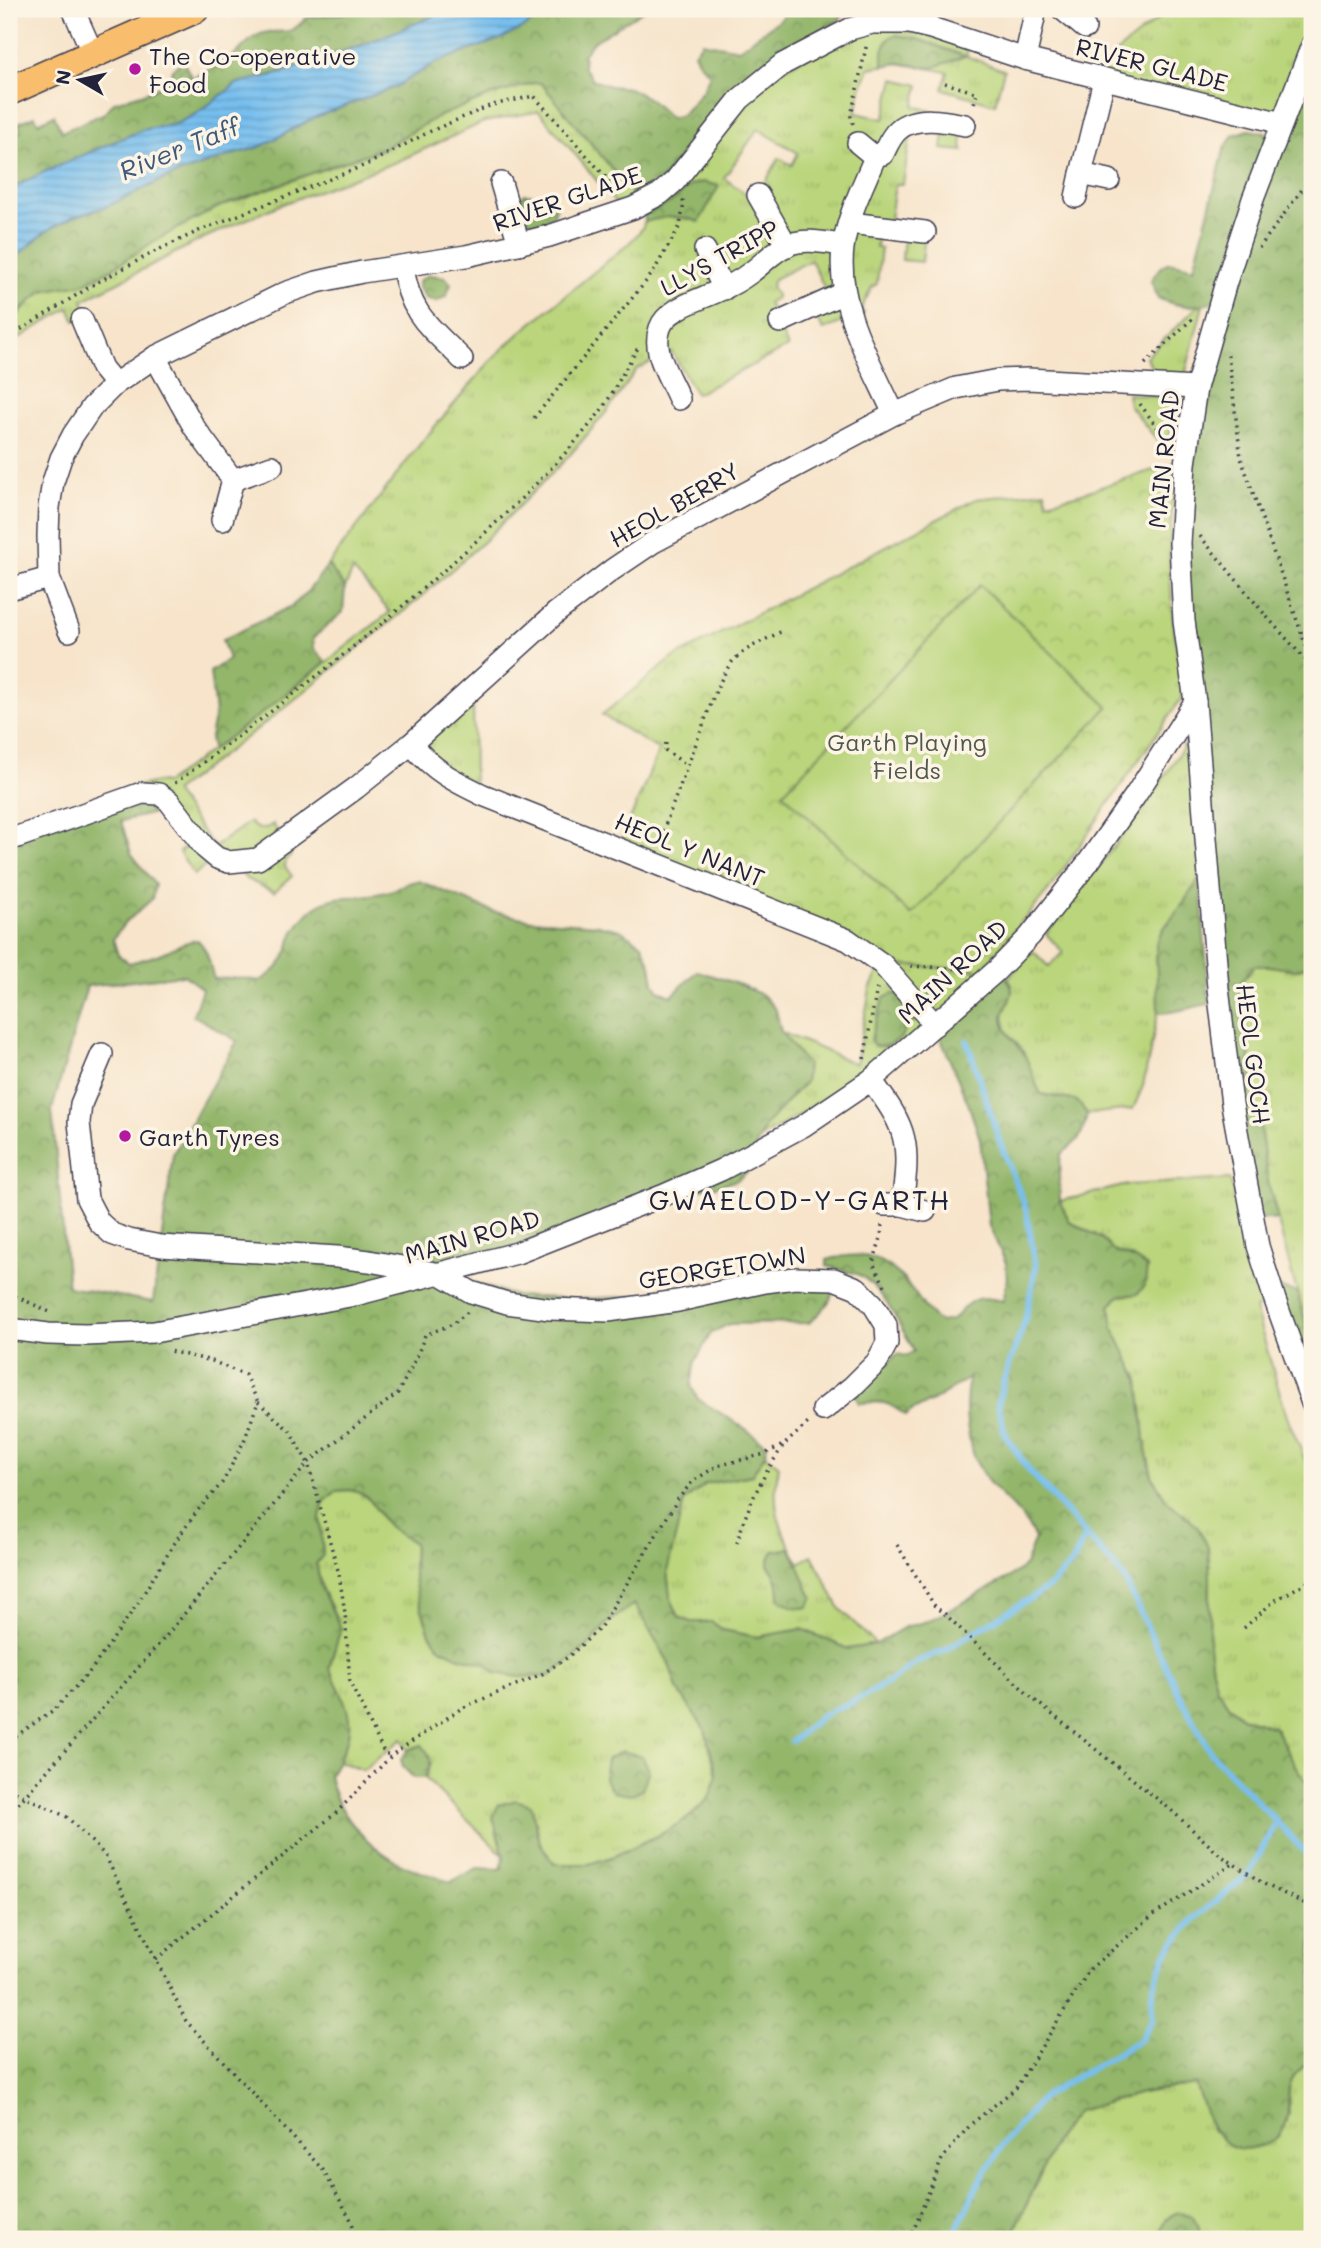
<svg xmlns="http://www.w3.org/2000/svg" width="1321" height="2248" font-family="Mali,sans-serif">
<defs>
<pattern id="grass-tufts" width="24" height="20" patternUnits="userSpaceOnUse" patternTransform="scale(1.75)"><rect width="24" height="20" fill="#bad57b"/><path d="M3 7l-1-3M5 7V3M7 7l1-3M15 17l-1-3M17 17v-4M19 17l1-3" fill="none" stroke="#a0b76b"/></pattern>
<pattern id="forest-crowns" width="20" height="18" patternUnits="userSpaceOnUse" patternTransform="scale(1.75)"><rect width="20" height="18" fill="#93b66b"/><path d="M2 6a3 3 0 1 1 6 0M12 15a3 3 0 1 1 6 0" fill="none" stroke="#789459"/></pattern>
<pattern id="park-crowns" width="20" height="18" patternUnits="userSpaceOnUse" patternTransform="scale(1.75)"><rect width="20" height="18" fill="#bad57b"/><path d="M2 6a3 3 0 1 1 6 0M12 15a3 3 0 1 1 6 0" fill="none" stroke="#a0b76b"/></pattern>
<pattern id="water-rules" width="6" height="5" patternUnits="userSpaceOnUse" patternTransform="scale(1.75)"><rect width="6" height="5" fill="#77bfef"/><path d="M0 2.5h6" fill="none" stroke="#619bc3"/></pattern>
</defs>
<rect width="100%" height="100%" fill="#fcf5e5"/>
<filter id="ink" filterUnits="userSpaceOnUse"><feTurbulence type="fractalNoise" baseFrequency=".0143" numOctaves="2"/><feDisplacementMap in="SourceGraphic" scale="14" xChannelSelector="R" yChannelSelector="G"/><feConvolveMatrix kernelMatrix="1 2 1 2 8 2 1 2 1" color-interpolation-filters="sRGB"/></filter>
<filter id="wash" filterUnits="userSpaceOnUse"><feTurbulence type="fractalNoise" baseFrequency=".00686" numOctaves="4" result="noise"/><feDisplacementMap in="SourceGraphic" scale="28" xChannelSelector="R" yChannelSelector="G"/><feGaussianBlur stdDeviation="1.57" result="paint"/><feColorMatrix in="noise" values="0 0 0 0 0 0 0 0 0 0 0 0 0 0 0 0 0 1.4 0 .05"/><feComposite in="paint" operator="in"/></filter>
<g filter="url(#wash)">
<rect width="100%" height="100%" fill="#f7e4cb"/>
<g fill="url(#grass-tufts)" stroke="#6e7c5b" stroke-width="2" fill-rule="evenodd">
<polygon points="1170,9 1312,9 1312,45 1282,123 1104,80 1102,64"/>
<path d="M 862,25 L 970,41 L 966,56 L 1004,70 L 995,104 L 943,89 L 948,72 L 898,63 L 869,68 L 861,89 L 856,113 L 884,119 L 894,79 L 919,85 L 914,106 L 949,116 L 951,112 L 968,116 L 961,133 L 963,151 L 942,149 L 945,128 L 911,132 L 903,184 L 895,184 L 890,220 L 925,232 L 922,262 L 902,260 L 904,235 L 878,233 L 876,248 L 881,248 L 877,284 L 872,287 L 861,309 L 864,313 L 823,330 L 806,299 L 825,289 L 811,260 L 774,279 L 771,287 L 777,297 L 768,303 L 788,347 L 696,394 L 672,352 L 637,369 L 608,410 L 569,456 L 485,540 L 420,598 L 269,720 L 174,792 L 214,847 L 249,822 C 258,831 263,831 273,824 L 291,856 L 286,860 L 285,867 L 292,876 L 274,892 L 246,879 L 239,868 L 230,874 L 205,866 L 194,875 L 179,852 L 191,843 L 164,805 L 151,814 L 147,802 L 130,787 L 158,782 L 166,783 L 258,716 L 390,612 L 353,570 L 345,588 L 328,565 L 421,443 L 493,358 L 521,332 L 627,245 C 641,231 650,225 641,205 L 623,212 L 539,111 L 484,122 L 396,162 L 277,206 L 206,237 L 83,300 L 89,317 L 75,321 L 69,308 L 11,343 L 17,316 L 33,299 L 46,289 L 83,284 L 110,270 L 156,240 L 218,207 L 348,160 L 382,149 L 437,117 L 492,95 L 534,83 L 541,82 L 667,175 L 732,94 L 756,71 L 764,80 ZM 758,129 L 798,153 L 792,165 L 779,158 L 758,195 L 750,197 L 724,178 Z"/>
<polygon points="1203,305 1185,375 1177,380 1159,381 1146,357 1198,306"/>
<path d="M 1127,394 C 1180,396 1177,404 1166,451 L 1129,405 Z"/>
<polygon points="473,689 474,791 411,744"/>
<polygon points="1189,738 1200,877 1183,904 1164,928 1156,958 1158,974 1158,1013 1143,1086 1133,1109 1087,1114 1077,1101 1041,1094 1032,1078 1024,1053 1006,1030 1003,1014 1009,1002 1012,985 1008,978 1033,951 1049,967 1063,952 1046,934 1147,804"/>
<polygon points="882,964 996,971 859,1088 853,1075 847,1083 799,1115 760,1138 766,1124 805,1082 806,1064 781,1032 856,1064 870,989"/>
<polygon points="1312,965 1312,1344 1291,1271 1268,1182 1239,984 1254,966 1270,966 1295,970"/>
<polygon points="1230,1179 1252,1278 1261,1305 1255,1309 1287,1417 1312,1476 1312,1788 1297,1769 1275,1728 1242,1717 1228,1705 1217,1688 1212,1670 1209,1646 1210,1577 1183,1514 1166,1500 1152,1476 1146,1449 1139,1380 1113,1329 1110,1306 1119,1296 1137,1294 1133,1258 1115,1252 1101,1238 1069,1221 1060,1201 1127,1185"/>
<path d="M 765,1454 L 779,1466 C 770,1507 779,1527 799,1563 L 812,1555 L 840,1609 L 876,1644 L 848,1649 L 802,1629 L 757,1637 L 723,1630 L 712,1622 L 691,1622 L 679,1617 L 670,1597 L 667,1571 L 684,1501 L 706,1484 L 752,1475 Z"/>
<path d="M 349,1490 C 372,1494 372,1506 386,1523 C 392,1531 405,1537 414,1543 L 413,1572 L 417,1594 L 430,1634 L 457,1656 L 486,1664 L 496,1673 L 519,1677 L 550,1676 L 591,1643 L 606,1624 L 634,1603 L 668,1661 L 677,1688 L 705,1730 L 717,1775 L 709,1798 L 691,1816 L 665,1832 L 612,1857 L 589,1864 L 554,1864 L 540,1843 L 536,1822 L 496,1831 L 504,1856 L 425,1778 L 431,1764 L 422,1745 L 408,1750 L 402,1739 L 363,1770 L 338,1761 C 359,1726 345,1701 329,1668 L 335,1648 L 332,1608 L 322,1590 L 316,1564 L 323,1555 L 320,1517 L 324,1502 L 336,1491 Z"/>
<polygon points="1312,2059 1312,2239 1011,2239 1057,2137 1077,2111 1141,2093 1195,2084 1213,2131 1289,2114 1288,2089 1294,2075"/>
</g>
<g fill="url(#forest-crowns)" stroke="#5a6c53" stroke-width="2" fill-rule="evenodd">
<path d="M 358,9 L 451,9 L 395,34 L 259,79 L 215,100 L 196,114 L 176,124 L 142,130 L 44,172 L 9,190 L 9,137 L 21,131 L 18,123 L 35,116 L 38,123 L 54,115 L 62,132 L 105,113 L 114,102 L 145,93 L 166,83 L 173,69 L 183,61 L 192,78 C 205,71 219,65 231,57 C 240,52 247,41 256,36 C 276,25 286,42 306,18 L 345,13 Z"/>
<path d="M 550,9 L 645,9 L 592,43 L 584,54 L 583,67 L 593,80 L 610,86 L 629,88 L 648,98 L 670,118 L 682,115 L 703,90 L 710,74 L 700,64 L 694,53 L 702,42 L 739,49 L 782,18 L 782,9 L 846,9 L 843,16 L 835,23 C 815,33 792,42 774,56 C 721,96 685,155 641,204 L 541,83 L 534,83 L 492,95 L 437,117 L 382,149 L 348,160 L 218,207 L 156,240 L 110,270 L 83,284 L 46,290 L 33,299 L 17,316 L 11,343 L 9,345 L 9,263 L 46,231 L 73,216 L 108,205 L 166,178 L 231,155 L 262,146 L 313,118 L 395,87 L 435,63 L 525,27 Z"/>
<polygon points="895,35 915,38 965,56 932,68 898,63 883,66 883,51 888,39"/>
<polygon points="1312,61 1312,965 1295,970 1270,966 1254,966 1239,984 1268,1182 1278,1220 1259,1218 1240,1134 1185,586 1190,450 1252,217"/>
<path d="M 1249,130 L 1277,135 L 1220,301 C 1195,307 1182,309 1158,298 L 1151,281 C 1166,256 1168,262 1194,268 L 1224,150 L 1233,135 Z"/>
<path d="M 703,182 L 719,186 L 699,222 C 678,215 667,216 645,222 L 645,214 L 671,202 L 691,185 Z"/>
<path d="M 525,194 C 538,195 546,197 556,207 L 554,215 L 545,221 L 532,223 L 523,216 L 518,201 Z"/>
<polygon points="429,275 445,277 451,284 446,296 436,302 425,298 418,286 420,280"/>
<polygon points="328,565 345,588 343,612 313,638 314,649 326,662 258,716 212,750 210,737 215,713 210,672 229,659 222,640 292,606 308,591"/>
<path d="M 147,802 L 151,814 L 121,821 L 131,853 L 155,885 L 152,899 L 124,924 L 113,939 L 118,955 L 129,963 C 142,960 154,957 167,951 C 178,946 185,941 198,940 C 209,951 209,964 214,979 L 239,978 L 260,981 C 273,973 282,965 288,950 C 290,943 291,936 295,930 C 325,884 346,904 390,891 C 403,888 403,882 419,881 L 494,912 L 532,920 L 597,925 L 620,930 L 642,944 L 651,965 L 654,983 L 659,991 L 672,996 L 697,971 L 741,985 L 764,996 L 776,1010 L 781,1032 L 807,1065 L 805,1082 L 766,1124 L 753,1153 L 748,1171 L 737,1180 L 717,1186 L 662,1196 L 443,1274 L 517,1296 L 577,1299 L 639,1296 L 834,1279 C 833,1304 826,1306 809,1323 L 729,1324 L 711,1333 L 695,1362 L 691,1386 L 698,1399 L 746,1429 L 766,1445 L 765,1454 L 752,1475 L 706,1484 L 684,1501 L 667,1571 L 670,1597 L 679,1617 L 691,1622 L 712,1622 L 723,1630 L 757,1637 L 802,1629 L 848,1649 L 876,1644 L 905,1627 L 928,1621 L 944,1613 L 1010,1577 L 1025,1565 L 1035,1538 C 1031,1532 1028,1525 1023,1519 C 1012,1503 993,1491 983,1474 C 966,1448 963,1407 969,1378 L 932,1401 L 911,1411 L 906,1416 C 888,1401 881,1401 859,1403 L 855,1396 L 897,1354 L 907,1356 L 914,1351 C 901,1328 882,1286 859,1275 C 849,1271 837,1269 827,1266 L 827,1260 C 870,1247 894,1262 918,1298 C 926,1309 928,1314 940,1322 L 952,1320 C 972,1300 973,1294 1003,1301 L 1007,1282 L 1006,1263 L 989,1226 L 980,1139 L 968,1103 L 935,1025 L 996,971 C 1013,980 1016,988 1007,1006 C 1006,1009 1003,1013 1003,1016 C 1002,1033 1017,1041 1024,1054 C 1031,1066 1033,1080 1041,1094 L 1077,1101 L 1087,1114 C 1083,1136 1079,1141 1061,1154 L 1059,1175 L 1060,1201 L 1069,1221 L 1101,1238 L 1115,1252 L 1133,1258 L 1147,1267 L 1145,1286 L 1137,1294 L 1119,1296 L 1110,1306 L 1113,1328 L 1139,1380 L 1146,1449 L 1152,1476 L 1166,1500 L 1197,1526 L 1208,1547 L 1210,1577 L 1209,1646 L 1212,1670 L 1217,1688 L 1228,1705 L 1242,1717 L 1275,1728 L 1297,1769 L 1312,1788 L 1312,2059 C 1306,2065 1297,2070 1293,2078 C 1283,2096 1294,2109 1282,2130 C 1276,2142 1268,2144 1256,2147 C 1216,2158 1205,2112 1195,2084 L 1141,2093 L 1077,2111 L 1057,2137 L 1011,2239 L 9,2239 L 9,829 ZM 184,975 L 202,989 L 193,1015 L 237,1041 L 173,1154 L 153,1302 L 68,1287 L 52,1110 L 87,986 ZM 349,1490 C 372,1494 372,1506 386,1523 C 392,1531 405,1537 414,1543 L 413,1572 L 417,1594 L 430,1634 L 440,1648 L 457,1656 L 486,1664 L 496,1673 L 519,1677 L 550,1676 L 591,1643 L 606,1624 L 634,1604 L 668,1661 L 677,1688 L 705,1730 L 717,1775 L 709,1798 L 691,1816 L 665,1832 L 612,1857 L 589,1864 L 554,1864 L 540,1843 L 531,1805 L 516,1800 L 498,1805 L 493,1817 L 504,1856 L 501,1869 L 477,1868 L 451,1882 C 433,1876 411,1870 394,1860 C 364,1842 336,1812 329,1776 C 359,1728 353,1716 329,1668 L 341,1628 L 322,1590 L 316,1564 L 323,1555 L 320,1517 L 324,1502 L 336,1491 Z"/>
<path d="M 1200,877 L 1209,1004 C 1191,1007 1176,1013 1158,1013 L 1156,944 L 1164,928 L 1183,904 Z"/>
<polygon points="935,986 943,991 937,1005 906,1027 900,1039 885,1047 874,1046 871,1041 873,1029 884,998 892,994 908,995"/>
<polygon points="1276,1287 1297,1292 1312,1344 1312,1397"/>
<path d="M 790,1548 C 800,1564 803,1582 813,1598 L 808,1607 C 796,1610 789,1606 779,1598 C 779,1585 777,1575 768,1565 L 769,1560 L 774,1551 Z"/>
<path d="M 422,1745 C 433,1758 432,1763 425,1778 L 414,1778 L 403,1767 L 401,1759 L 408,1750 Z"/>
<polygon points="622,1751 642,1756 649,1770 642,1790 631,1795 613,1792 604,1778 607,1759"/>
<path d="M 1180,2212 L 1192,2216 L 1199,2228 L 1198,2239 L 1162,2239 C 1160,2226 1166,2215 1180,2212 Z"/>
</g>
<polygon fill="url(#park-crowns)" stroke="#6e7c5b" stroke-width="2" points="1175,463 1169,558 1173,620 1183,696 1049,890 981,970 882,964 618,849 659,750 602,715 673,658 976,499 1045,491 1047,502 1076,495"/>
<polygon fill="#bad57b" stroke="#6e7c5b" stroke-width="2" points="980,585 1108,707 911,915 783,793"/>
<polygon fill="url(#water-rules)" stroke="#4c7095" stroke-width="2" points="451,9 550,9 525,27 503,38 435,63 395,87 313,118 262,146 231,155 166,178 108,206 73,217 46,231 9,263 9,190 44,172 142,130 176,124 196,114 238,83 278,74 360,46"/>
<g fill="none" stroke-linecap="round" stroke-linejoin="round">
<g stroke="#77bfef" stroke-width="6">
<polyline points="967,1041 1000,1142 1026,1209 1036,1267 1025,1321 1003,1382 998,1404 1005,1434 1028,1469 1123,1576 1179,1694 1211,1753 1312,1859"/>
<polyline points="792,1741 819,1718 834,1709 851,1703 889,1682 918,1661 945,1650 1049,1587 1073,1562 1086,1534"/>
<polyline points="952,2239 976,2188 1003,2144 1044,2096 1140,2040 1152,2020 1153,1987 1167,1952 1193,1920 1249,1874 1276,1823"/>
</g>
</g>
</g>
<g filter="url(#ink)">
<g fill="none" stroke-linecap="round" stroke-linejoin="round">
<g stroke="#423f51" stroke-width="24">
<g id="minor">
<polyline points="73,9 93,54"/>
<polyline points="1062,9 1085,28"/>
<polyline points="1312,45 1253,199 1226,282 1196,388 1185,464 1180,543 1184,621 1195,702 1218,988 1232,1104 1258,1246 1275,1300 1312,1403"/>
<polyline points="1025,59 1036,9"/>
<polyline points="1104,80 1081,174 1109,180"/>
<path d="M 858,143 L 875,157 C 863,186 847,217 843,248 C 836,307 871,363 894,414"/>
<path d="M 883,154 C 887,146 891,136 898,130 C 915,115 945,121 965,125"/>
<polyline points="501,183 519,244"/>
<polyline points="758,195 787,246"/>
<polyline points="1076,197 1081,174"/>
<polyline points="850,223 925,232"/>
<polyline points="705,250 724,289"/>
<path d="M 403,266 C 409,314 429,326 462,359"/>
<polyline points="82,320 102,368 115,384"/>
<polyline points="780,322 844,293"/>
<polyline points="155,357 194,427 233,480"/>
<path d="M 679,399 C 670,377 651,352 660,328 C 667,307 704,299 722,289 C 732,285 742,279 750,273 C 763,264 774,250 790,244 C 806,238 826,243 843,245"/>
<polyline points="222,520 233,480 272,466"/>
<polyline points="9,589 49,578"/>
<polyline points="69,631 49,578 48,535 49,507 53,482 61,458 73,435 92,407 115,384 155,357 285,293 317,282 362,272 466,256 505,247 549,236 633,208 660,194 675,181 740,99 783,64 850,29 872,23 910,23 931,28 1025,59 1282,123"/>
<path d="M 411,744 C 434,771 452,780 483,795 L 848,940 L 882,964 L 935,1025"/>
<polyline points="9,840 142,793 159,794 169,801 205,848 217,858 229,862 258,859 356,788 411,744 557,612 612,570 652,543 894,414 956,388 998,380 1028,379 1196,388"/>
<polyline points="102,1054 81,1104 79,1122 87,1199 99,1222 112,1234 129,1240 161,1246 337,1257 369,1261 441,1274 471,1292 507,1303 550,1309 608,1311 678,1301 765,1282 795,1278 834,1279 857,1288 873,1304 886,1325 887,1343 877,1362 852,1387 823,1410"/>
<path d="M 871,1080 C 909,1131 910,1143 902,1205"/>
<polyline points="884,1205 902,1205 925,1211"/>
<polyline points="9,1329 48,1334 86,1335 154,1332 355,1295 517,1253 662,1196 721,1170 753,1153 803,1126 871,1080 996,971 1030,936 1090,860 1135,796 1195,702"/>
</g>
</g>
<g stroke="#423f51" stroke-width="31">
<polyline id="major" points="9,91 195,9"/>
</g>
<g stroke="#423f51" stroke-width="3.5" stroke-dasharray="2 5" stroke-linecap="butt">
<polyline points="945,83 977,93 973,107"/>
<polyline points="853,124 851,116 867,43"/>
<polyline points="1259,248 1312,176"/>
<polyline points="9,337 96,283 156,251 203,229 368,164 431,131 492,105 534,96 619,192"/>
<polyline points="1228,355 1241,458 1312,664"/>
<polyline points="1145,364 1195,316"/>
<polyline points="1140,404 1169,443"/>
<polyline points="534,418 652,274 680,226 684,203 682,199"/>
<polyline points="1200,536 1267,617 1312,667"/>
<polyline points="666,743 665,750 688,766"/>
<path d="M 175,783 C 270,714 363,642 451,564 C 501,519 559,465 600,412 C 614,392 625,368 638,348"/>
<path d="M 658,844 L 717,688 C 722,679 726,669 732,662 C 744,648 766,640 782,631"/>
<polyline points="911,966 966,969"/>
<polyline points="864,1059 877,988"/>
<polyline points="882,1225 881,1238 873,1263 885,1286"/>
<polyline points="9,1293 52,1313"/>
<polyline points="258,1402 290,1431 308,1463 339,1574 345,1613 350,1683 385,1754 391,1754"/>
<path d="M 737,1543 C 747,1507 762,1476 784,1445"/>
<polyline points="897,1545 936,1608 944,1613 1032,1698 1171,1810 1220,1855 1266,1885 1312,1907"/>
<polyline points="1244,1628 1274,1601 1312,1579"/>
<polyline points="9,1739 16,1736 55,1709 92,1669 136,1606 177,1539 198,1510 223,1482 244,1441 258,1402 245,1375 212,1361 169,1351"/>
<polyline points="9,1789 67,1817 105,1855 186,2021 323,2170 350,2218 358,2239"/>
<polyline points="9,1814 167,1635 308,1463 398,1393 417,1356 425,1335 453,1324 469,1311"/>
<polyline points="156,1959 336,1813 393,1754 462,1708 542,1674 568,1657 600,1628 678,1499 693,1481 717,1466 765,1454 785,1444 808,1423"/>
<polyline points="910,2239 942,2159 971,2124 1016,2088 1090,1969 1152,1916 1233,1864"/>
</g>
<use href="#minor" stroke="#fff" stroke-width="21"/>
<use href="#major" stroke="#f9be6d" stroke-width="28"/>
</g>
</g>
<g fill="#b5179e" stroke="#fcf5e5" stroke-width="2.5">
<circle cx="135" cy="69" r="7"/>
<circle cx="125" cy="1136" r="7"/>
</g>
<g text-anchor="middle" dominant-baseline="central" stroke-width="7" stroke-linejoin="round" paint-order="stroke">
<g font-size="24" fill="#22223b" stroke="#fcf5e5" text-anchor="start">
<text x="149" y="55">The Co-operative<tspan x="149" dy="28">Food</tspan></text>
<text x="139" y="1136">Garth Tyres</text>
</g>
<g font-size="24" fill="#22223b" stroke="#fcf5e5">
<text transform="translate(1152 64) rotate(14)">RIVER GLADE</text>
<text transform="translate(567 198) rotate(-19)">RIVER GLADE</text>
<text transform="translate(719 257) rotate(-29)">LLYS TRIPP</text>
<text transform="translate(1163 459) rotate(-84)">MAIN ROAD</text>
<text transform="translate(674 504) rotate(-30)">HEOL BERRY</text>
<text transform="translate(690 849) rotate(22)">HEOL Y NANT</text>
<text transform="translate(952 971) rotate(-43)">MAIN ROAD</text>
<text transform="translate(1254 1054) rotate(83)">HEOL GOCH</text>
<text transform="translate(472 1236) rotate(-16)">MAIN ROAD</text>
<text transform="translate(722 1267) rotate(-9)">GEORGETOWN</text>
</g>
<g font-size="24" fill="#50584e" stroke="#fcf5e5">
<text x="907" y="741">Garth Playing<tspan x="907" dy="28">Fields</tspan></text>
</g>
<g font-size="26" font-style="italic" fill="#40597a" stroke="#fcf5e5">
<text transform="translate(179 148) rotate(-22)">River Taff</text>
</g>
<g font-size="28" letter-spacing="2" fill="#22223b" stroke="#fcf5e5">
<text x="800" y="1199">GWAELOD-Y-GARTH</text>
</g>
</g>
<rect width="1321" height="2248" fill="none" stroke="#fcf5e5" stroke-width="35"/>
<g transform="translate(80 80) rotate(279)" stroke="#fcf5e5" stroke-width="5" paint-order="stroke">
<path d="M0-5L12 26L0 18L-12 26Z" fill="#22223b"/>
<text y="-10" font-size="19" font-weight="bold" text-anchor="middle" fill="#22223b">N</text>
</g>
</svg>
